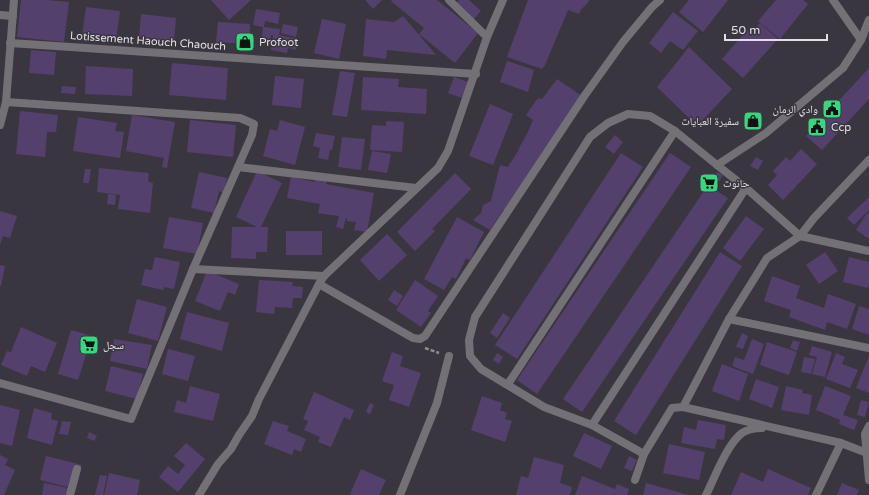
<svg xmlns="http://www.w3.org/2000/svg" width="869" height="495" font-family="'Varela Round','Noto Naskh Arabic',sans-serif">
<rect width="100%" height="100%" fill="#3a363f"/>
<g fill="#54406c">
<polygon points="21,0 47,0 69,2 64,42 17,37"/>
<polygon points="211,0 251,0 229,20"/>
<polygon points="365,0 382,0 373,9"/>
<polygon points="392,0 437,0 478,33 455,63 419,34 424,28 391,1"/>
<polygon points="459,0 469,0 481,11 473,20 455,5"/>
<polygon points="528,0 590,0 580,11 579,14 568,10 545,65 542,69 507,57"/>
<polygon points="689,0 728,0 703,32 679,12"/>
<polygon points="776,0 803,0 808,4 780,39 758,21"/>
<polygon points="86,7 120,11 116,40 82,36"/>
<polygon points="256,9 280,13 278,24 265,21 264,27 280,29 279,35 298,39 296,50 288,48 287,53 271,50 273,35 271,35 270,45 261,44 263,27 253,25"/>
<polygon points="673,12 698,31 683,50 670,41 661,53 649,43"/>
<polygon points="141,14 176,18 174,41 139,37"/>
<polygon points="403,16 436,55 387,50 386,59 363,56 366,19 394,22"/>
<polygon points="322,19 346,24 339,59 314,53"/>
<polygon points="218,22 250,24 249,44 216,42"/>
<polygon points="760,23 778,39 743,78 722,59 747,30 751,33"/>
<polygon points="283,24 298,27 296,37 281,33"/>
<polygon points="689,47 732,89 697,126 657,87"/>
<polygon points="31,50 56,52 54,75 29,73"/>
<polygon points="507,61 534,70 528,92 500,82"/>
<polygon points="172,63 228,68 226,100 169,95"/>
<polygon points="86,66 133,69 132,96 85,94"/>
<polygon points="869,68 869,99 822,150 806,136"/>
<polygon points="340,71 355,73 347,117 332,115"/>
<polygon points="275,76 304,79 301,108 272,105"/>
<polygon points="363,77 399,79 398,87 427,89 426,114 361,110"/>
<polygon points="454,77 468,82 462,98 448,93"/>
<polygon points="557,79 582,96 506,211 503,210 490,230 473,220 481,213 483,205 491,201 500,165 508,167 518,151 520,146 526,136 533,120 526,115 538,98 542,99"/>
<polygon points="62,86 76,87 75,94 61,93"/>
<polygon points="490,104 513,114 493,165 469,156"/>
<polygon points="20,111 58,115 56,132 47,132 45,157 16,154"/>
<polygon points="132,115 175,122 167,168 162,167 164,158 126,151"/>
<polygon points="78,117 117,123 115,131 124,132 120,158 73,151"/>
<polygon points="190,120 236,125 233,157 187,152"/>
<polygon points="280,120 305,127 295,165 263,156 270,129 277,131"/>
<polygon points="386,121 404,122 402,152 370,150 372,125 386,126"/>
<polygon points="316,133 335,136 332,150 330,150 328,160 318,158 320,148 313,146"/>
<polygon points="615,135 623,142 614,154 605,147"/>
<polygon points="342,137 365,139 361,170 338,167"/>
<polygon points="801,149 817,164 783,200 768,185 777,175 773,171 786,157 790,161"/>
<polygon points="372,151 391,154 387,173 368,170"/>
<polygon points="621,153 643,167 517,359 495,345"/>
<polygon points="670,153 691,167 537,394 517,380"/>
<polygon points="756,157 763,161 758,170 750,166"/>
<polygon points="99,168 149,173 148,182 153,183 150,213 118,209 120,195 97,192"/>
<polygon points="85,169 91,169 89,183 83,183"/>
<polygon points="257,171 282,183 261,227 268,227 267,252 256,252 256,259 231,258 232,227 257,227 236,217"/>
<polygon points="199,172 227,178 224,193 219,191 214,213 191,208"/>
<polygon points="717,172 723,175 716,187 710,183"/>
<polygon points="455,173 471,189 432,229 435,231 415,251 397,232"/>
<polygon points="291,177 315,182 315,178 327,180 326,184 374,193 367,232 354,230 356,222 347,221 347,218 346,218 343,229 336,227 339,216 318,213 320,204 287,198"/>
<polygon points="708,185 728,198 582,412 563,399"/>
<polygon points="108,194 116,195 115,205 107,204"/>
<polygon points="869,197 869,210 854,225 847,218"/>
<polygon points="0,211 17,216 10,238 3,236 0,245"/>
<polygon points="867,213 869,214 869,239 856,230"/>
<polygon points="746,216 764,229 740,261 723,248"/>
<polygon points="169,217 203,223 197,254 163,248"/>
<polygon points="457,217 484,232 470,260 466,258 456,279 452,277 444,290 424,279"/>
<rect x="286" y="231" width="36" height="24"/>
<polygon points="387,234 407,255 379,281 360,260"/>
<polygon points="720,252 742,266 636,435 614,421"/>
<polygon points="825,252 838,271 819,284 806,265"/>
<polygon points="155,257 180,262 174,289 164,287 163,290 141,285 145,269 152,270"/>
<polygon points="849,257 869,262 869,284 868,288 843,282"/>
<polygon points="0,265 5,266 1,286 0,286"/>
<polygon points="207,271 239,284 235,295 228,292 220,311 195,301"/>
<polygon points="772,276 800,286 796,298 824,308 828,294 856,304 847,329 827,322 825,330 789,317 791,310 764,301"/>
<polygon points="259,280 293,282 292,286 303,287 302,298 293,298 292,308 275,307 274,314 256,312"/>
<polygon points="415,280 438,296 428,311 431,313 421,327 396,310"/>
<polygon points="394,290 403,296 397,306 388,300"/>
<polygon points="137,299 167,307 158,341 128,333"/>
<polygon points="859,306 869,309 869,335 852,329"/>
<polygon points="187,312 229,323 222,351 180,339"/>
<polygon points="503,313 510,318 497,338 490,333"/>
<polygon points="21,327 57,343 45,372 31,366 27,376 1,365 7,351 11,352"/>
<polygon points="71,330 92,336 78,380 58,374"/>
<polygon points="742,333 748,336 743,349 736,347"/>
<polygon points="114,339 152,345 147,369 110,361"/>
<polygon points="752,339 764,344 753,374 732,366 735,357 744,360"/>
<polygon points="793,340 800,342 797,351 790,348"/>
<polygon points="767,342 797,352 789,375 760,365"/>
<polygon points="812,346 832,352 825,377 812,374 817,357 809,355"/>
<polygon points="168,349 195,356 188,381 162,374"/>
<polygon points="392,352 403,356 400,366 421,373 409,407 389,400 394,385 382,381"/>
<polygon points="497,353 503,357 499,364 493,360"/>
<polygon points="836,353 845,357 842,364 858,370 850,388 826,379"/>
<polygon points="804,357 815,359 811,374 801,372"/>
<polygon points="868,358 869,358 869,393 856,388"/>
<polygon points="722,364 748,374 739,401 712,391"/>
<polygon points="111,366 143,374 137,399 105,391"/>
<polygon points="756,379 779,387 772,408 749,399"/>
<polygon points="190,386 220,394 213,421 174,412 177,400 186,403"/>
<polygon points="786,386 803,390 802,393 812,395 809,415 781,410"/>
<polygon points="825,386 851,396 843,415 858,420 854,430 839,424 840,420 816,410"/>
<polygon points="314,392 354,410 350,420 344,417 331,447 318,442 320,437 304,430 308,421 303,419"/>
<polygon points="482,396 502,403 500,410 507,413 505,419 512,421 505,442 471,430"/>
<polygon points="861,400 869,402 865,417 857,415"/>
<polygon points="370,403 374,405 370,414 366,412"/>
<polygon points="0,405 20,410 12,446 0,443"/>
<polygon points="34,408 52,413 51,419 58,421 52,445 27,438"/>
<polygon points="698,420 726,425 724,440 717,439 715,449 681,443 684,427 696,430"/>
<polygon points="62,421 71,422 68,435 59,434"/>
<polygon points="273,421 289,426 287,431 306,439 301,452 294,449 292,455 264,444"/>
<polygon points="89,432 97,436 94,441 87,438"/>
<polygon points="584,433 612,446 601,469 573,456"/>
<polygon points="186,443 205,459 178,492 159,477 168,466 178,474 185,465 174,456"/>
<polygon points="669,444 705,452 699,480 663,473"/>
<polygon points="0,455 8,459 5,465 15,470 4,495 0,495"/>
<polygon points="46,456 82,465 76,489 40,480"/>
<polygon points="629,456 637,460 632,471 624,468"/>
<polygon points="534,457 564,465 560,483 572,487 570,495 516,495 521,476 528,478"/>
<polygon points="361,469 386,480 379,495 353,495 350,494"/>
<polygon points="768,469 811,488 808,495 731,495 741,472 763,482"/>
<polygon points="109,473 140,480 137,495 104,495"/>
<polygon points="100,475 107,476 103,495 95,495"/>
<polygon points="582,476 615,489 617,484 629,489 627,495 575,495"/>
<polygon points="44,483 74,489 73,495 42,495"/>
<polygon points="646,483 689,495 643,495"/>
<polygon points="842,483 859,490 857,495 837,495"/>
</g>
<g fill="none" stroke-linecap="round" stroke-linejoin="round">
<polyline stroke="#8e8b93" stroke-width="2.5" stroke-dasharray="4 2" stroke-linecap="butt" points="425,348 439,353"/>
<g stroke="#737175" stroke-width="8">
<polyline points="449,0 487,37"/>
<polyline points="833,0 861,40"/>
<polyline points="0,15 13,16"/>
<polyline points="10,43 476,74"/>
<polyline points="0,125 6,102 14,0"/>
<polyline points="717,165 766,133 843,68 861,40 869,20"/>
<polyline points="238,167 416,188"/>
<polyline points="193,269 324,276"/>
<polyline points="319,284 413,338 420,339 425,336 585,95 623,42 652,7 660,0"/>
<polyline points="729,319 869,348"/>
<polyline points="0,383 131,419 193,269 252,135 254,124 240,118 6,102"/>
<polyline points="508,384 675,131"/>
<polyline points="683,407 841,443 867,453"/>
<polyline points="592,425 746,188"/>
<polyline points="869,426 865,434 869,480"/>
<polyline points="644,454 592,425 544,407 481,369 470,356 469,340 475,317 590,137 608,123 628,114 650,116 675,131 717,165 746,188 800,236 869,251"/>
<polyline points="635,480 644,454 672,408 683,407 729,319 767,258 800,236 814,218 869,160"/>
<polyline points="70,495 77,469"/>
<polyline points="199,495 218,464 231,449 239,435 252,416 259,399 319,284 324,276 438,168 448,151 487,37 503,0"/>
<polyline points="400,495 437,403 449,356"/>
<path d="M 706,495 C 714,479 727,444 742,433 C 748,429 755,428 762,428"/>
<polyline points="816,495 841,443"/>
</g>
</g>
<defs>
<g id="shop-square" transform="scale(1)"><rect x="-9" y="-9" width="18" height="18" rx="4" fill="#34d881" stroke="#3a363f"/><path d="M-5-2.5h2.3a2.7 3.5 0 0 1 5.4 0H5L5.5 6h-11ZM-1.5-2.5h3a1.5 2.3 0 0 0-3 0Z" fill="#111"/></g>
<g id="civic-square" transform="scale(1)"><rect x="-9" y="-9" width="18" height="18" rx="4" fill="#34d881" stroke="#3a363f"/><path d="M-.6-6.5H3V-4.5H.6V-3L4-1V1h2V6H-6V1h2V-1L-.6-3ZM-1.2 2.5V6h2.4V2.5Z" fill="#111"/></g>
<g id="supermarket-square" transform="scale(1)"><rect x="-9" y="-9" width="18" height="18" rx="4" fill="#34d881" stroke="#3a363f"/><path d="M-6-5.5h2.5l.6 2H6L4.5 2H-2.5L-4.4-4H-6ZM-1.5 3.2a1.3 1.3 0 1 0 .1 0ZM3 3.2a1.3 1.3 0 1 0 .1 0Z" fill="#111"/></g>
</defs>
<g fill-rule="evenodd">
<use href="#shop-square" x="245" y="42"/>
<use href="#civic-square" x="832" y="109"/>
<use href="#shop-square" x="753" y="121"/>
<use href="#civic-square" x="817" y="127"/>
<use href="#supermarket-square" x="709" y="183"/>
<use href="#supermarket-square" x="89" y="345"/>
</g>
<g text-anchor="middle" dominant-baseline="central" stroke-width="3" stroke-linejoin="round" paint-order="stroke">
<g font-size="11" fill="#e2e0e6" stroke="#3a363f">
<text transform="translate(148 41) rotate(4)">Lotissement Haouch Chaouch</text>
</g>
<g font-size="11" fill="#e2e0e6" stroke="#3a363f" text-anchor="start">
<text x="259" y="42">Profoot</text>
<text x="818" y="109" text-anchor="end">وادي الرمان</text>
<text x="739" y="121" text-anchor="end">سفيرة العبايات</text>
<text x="831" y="127">Ccp</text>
<text x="723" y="183">حانوت</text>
<text x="103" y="345">سجل</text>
</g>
</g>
<path d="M725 34v6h102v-6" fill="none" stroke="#e2e0e6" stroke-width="2"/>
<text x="731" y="34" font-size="12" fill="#e2e0e6" stroke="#3a363f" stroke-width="3" paint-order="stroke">50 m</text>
</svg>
